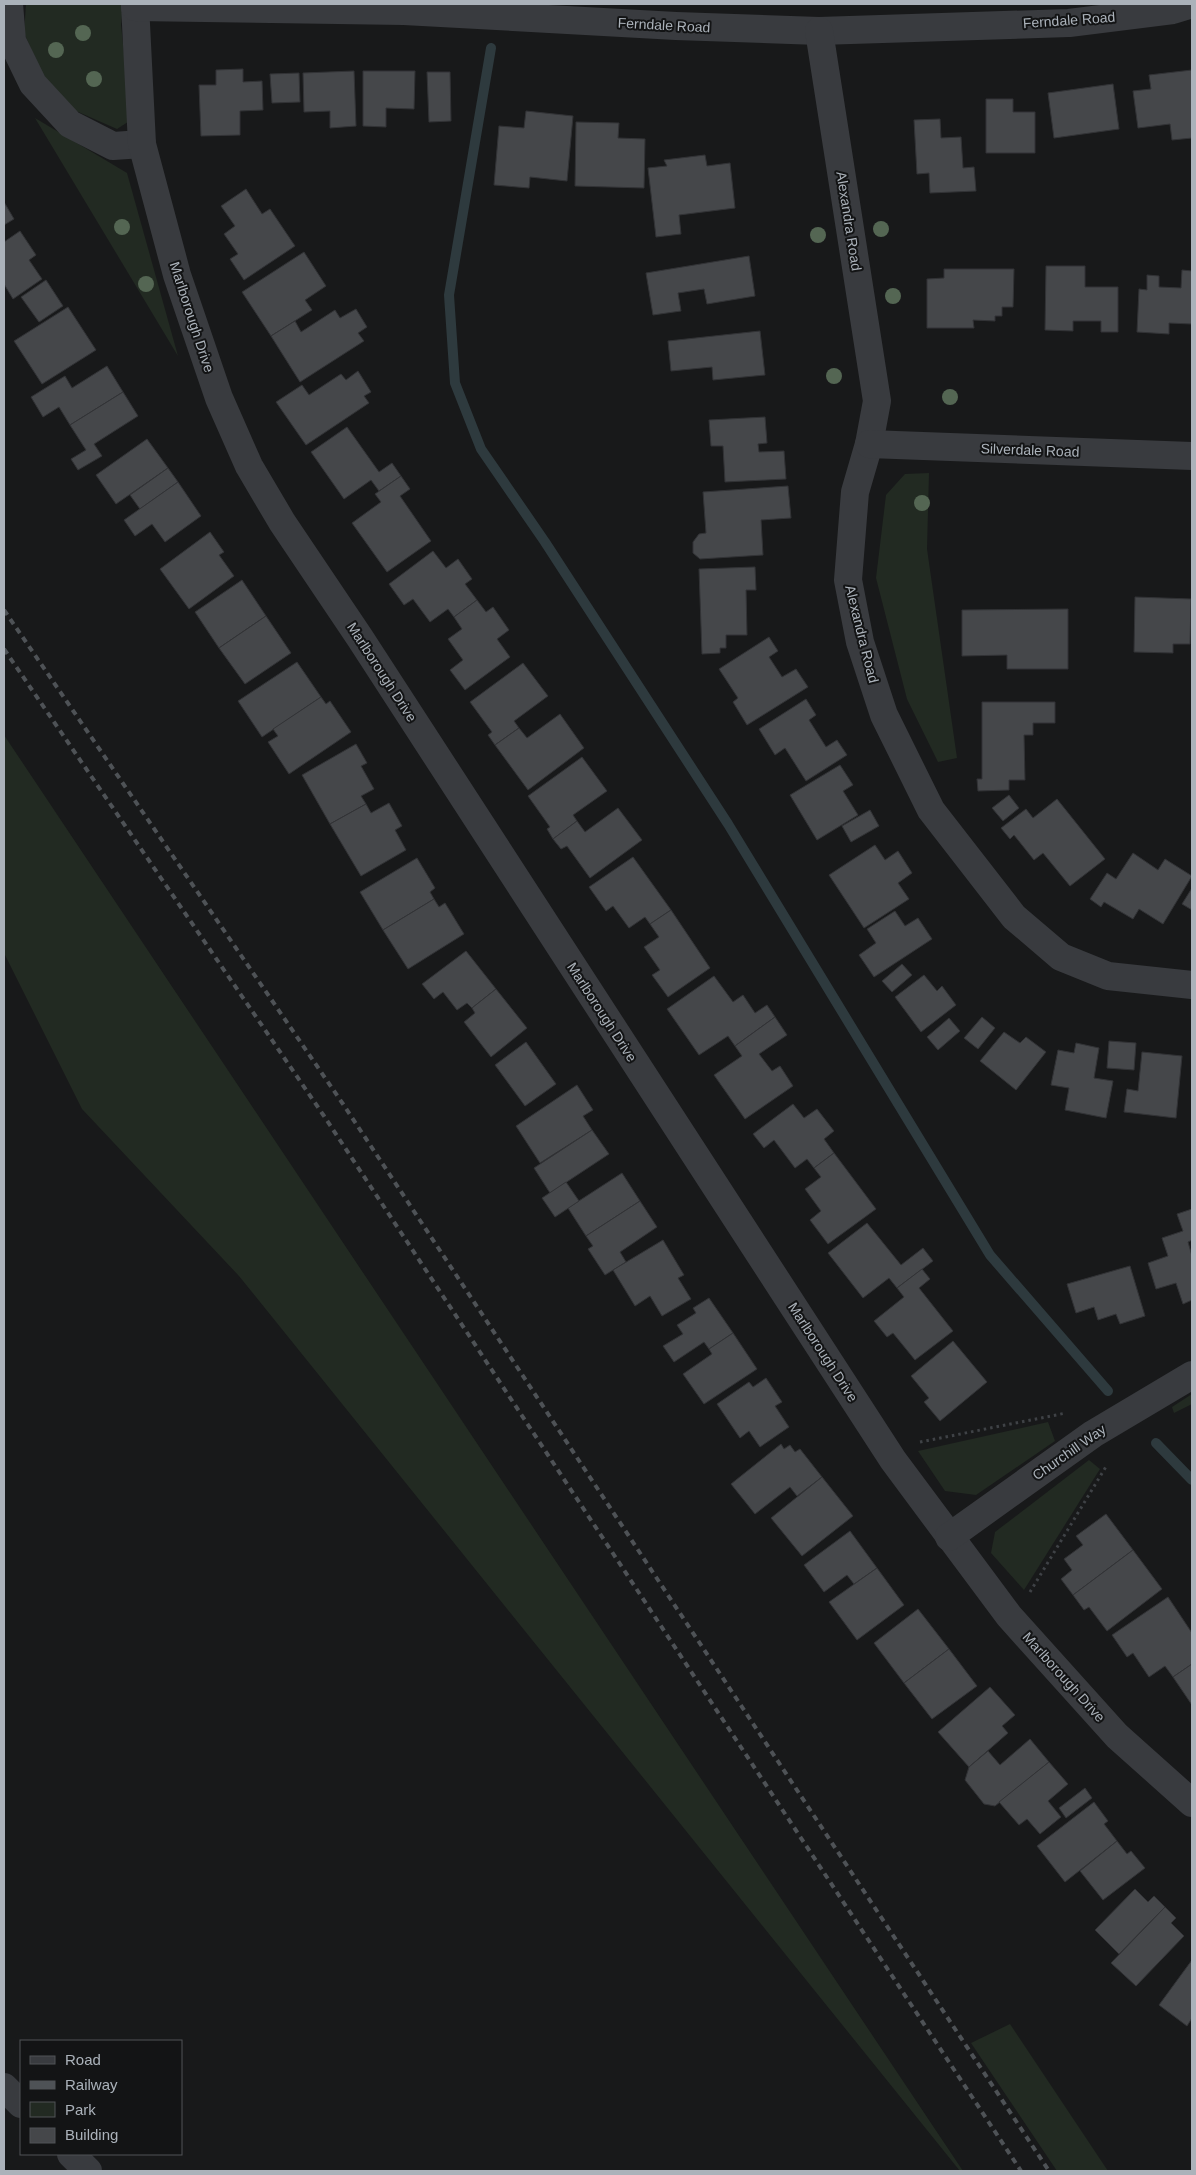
<svg xmlns="http://www.w3.org/2000/svg" width="1196" height="2175" font-family="Arial,sans-serif">
<rect width="100%" height="100%" fill="#18191a"/>
<g fill="#222a22">
<polygon points="26,4 123,4 121,25 131,120 117,129 76,111 43,76 24,33"/>
<polygon points="35,118 127,173 178,356"/>
<polygon points="929,473 927,549 957,758 938,762 907,699 876,578 886,495 905,474"/>
<polygon points="4,735 963,2171 960,2171 239,1276 82,1109 4,953"/>
<polygon points="1192,1394 1192,1404 1174,1413 1172,1407"/>
<polygon points="1048,1422 1055,1441 976,1495 945,1491 918,1451"/>
<polygon points="1089,1460 1100,1469 1024,1590 991,1553 995,1532"/>
<polygon points="1010,2024 1108,2171 1057,2171 971,2043"/>
</g>
<g fill="none" stroke-linecap="round" stroke-linejoin="round">
<g stroke="#2e3a3e" stroke-width="10">
<polyline points="491,48 449,295 455,383 481,449 545,542 728,824 990,1255 1108,1391"/>
<polyline points="1156,1443 1192,1480"/>
</g>
</g>
<g fill="#45474a" stroke="#323336">
<polygon points="243,69 243,82 262,81 263,110 240,111 240,135 201,136 199,85 216,85 216,70"/>
<polygon points="1192,70 1192,138 1172,140 1170,124 1138,128 1133,91 1151,89 1149,75"/>
<polygon points="354,71 356,126 330,128 330,111 304,112 303,73"/>
<polygon points="363,71 415,71 414,109 386,108 386,127 363,126"/>
<polygon points="427,72 450,72 451,121 429,122"/>
<polygon points="299,73 300,102 272,103 270,74"/>
<polygon points="1113,84 1119,129 1054,138 1048,93"/>
<polygon points="986,99 1013,99 1013,112 1035,112 1035,153 986,153"/>
<polygon points="526,111 573,116 567,181 530,177 529,188 494,185 499,126 524,128"/>
<polygon points="940,119 941,138 961,137 963,168 974,167 976,191 930,193 929,173 917,174 914,120"/>
<polygon points="576,122 619,123 618,138 645,139 644,188 575,186"/>
<polygon points="705,155 707,166 730,163 735,208 679,215 681,234 656,237 648,168 667,166 664,160"/>
<polygon points="246,189 262,214 270,209 295,246 244,280 230,259 238,254 224,234 235,226 221,206"/>
<polygon points="4,202 14,219 4,225"/>
<polygon points="20,231 36,255 29,260 42,279 13,299 4,284 4,242"/>
<polygon points="304,252 326,286 305,300 312,310 271,336 242,292"/>
<polygon points="749,256 755,296 707,304 704,289 678,293 681,311 653,315 646,273"/>
<polygon points="1046,266 1085,266 1085,287 1118,287 1118,332 1101,332 1101,321 1073,321 1073,331 1045,330"/>
<polygon points="944,269 1014,269 1013,307 1002,307 1002,316 995,316 995,321 973,320 974,328 927,328 927,279 944,278"/>
<polygon points="1182,270 1192,271 1192,324 1169,323 1169,334 1137,332 1139,289 1147,290 1147,275 1159,276 1159,287 1181,288"/>
<polygon points="46,280 63,306 39,322 21,297"/>
<polygon points="68,307 96,350 42,384 14,341"/>
<polygon points="356,309 367,327 358,333 364,341 300,382 271,336 295,321 301,332 335,310 340,318"/>
<polygon points="760,331 765,375 713,380 712,367 671,371 668,341"/>
<polygon points="107,366 123,392 70,425 59,407 43,417 31,397 65,376 72,388"/>
<polygon points="358,371 371,392 364,396 369,403 306,445 276,402 302,385 309,395 341,374 346,380"/>
<polygon points="123,392 138,416 94,444 102,456 78,470 71,459 86,450 70,425"/>
<polygon points="765,417 767,443 758,444 759,452 784,451 786,479 725,482 723,446 711,446 709,420"/>
<polygon points="347,427 379,472 392,463 401,476 379,491 371,480 344,499 311,452"/>
<polygon points="147,439 168,468 116,504 96,475"/>
<polygon points="168,468 178,482 140,509 130,495"/>
<polygon points="401,476 410,489 400,496 431,541 387,572 352,523 381,502 375,494"/>
<polygon points="178,482 201,516 165,542 152,524 135,536 124,520"/>
<polygon points="788,486 791,518 761,520 763,555 700,559 693,553 693,542 699,534 706,533 703,492"/>
<polygon points="210,532 224,552 219,555 234,576 189,609 160,569"/>
<polygon points="433,551 446,568 458,559 472,579 465,584 477,600 454,617 448,609 430,622 413,599 404,605 389,584"/>
<polygon points="755,567 756,590 746,590 747,635 726,635 726,648 720,648 720,653 702,654 699,569"/>
<polygon points="242,580 266,616 219,648 195,612"/>
<polygon points="1135,597 1191,599 1190,644 1173,644 1173,653 1134,652"/>
<polygon points="477,600 486,612 493,607 509,630 497,639 510,657 465,690 450,670 463,660 448,639 462,629 454,617"/>
<polygon points="1068,609 1068,669 1007,669 1007,655 962,656 962,610"/>
<polygon points="266,616 291,653 245,684 219,648"/>
<polygon points="769,637 778,651 769,657 782,677 796,669 808,687 747,725 733,702 738,698 719,669"/>
<polygon points="297,662 321,697 262,737 238,701"/>
<polygon points="523,663 548,696 514,721 519,728 495,745 488,735 492,732 470,702"/>
<polygon points="321,697 326,704 330,701 351,732 289,774 268,742 278,736 273,729"/>
<polygon points="806,699 816,715 809,720 826,747 837,740 847,755 806,781 785,748 775,755 759,729"/>
<polygon points="982,702 1055,702 1055,723 1033,723 1033,735 1024,735 1025,780 1009,780 1009,790 978,791 977,779 982,779"/>
<polygon points="560,714 584,748 528,790 495,745 519,728 527,738"/>
<polygon points="356,744 367,763 361,766 374,789 361,796 366,804 330,824 302,775"/>
<polygon points="582,757 607,791 573,815 577,821 553,839 547,829 550,827 528,796"/>
<polygon points="840,765 853,785 843,791 858,815 817,840 790,795"/>
<polygon points="1009,795 1019,808 1003,821 992,808"/>
<polygon points="1057,799 1105,859 1070,886 1043,853 1034,860 1014,835 1010,839 1001,828 1026,809 1033,818"/>
<polygon points="389,803 402,826 395,830 406,850 361,876 330,824 366,804 371,813"/>
<polygon points="618,808 642,840 590,878 567,846 561,849 553,839 577,821 585,832"/>
<polygon points="870,810 879,826 851,842 842,826"/>
<polygon points="875,845 885,860 898,851 912,873 898,883 909,899 864,928 829,875"/>
<polygon points="1133,853 1158,870 1165,859 1192,876 1163,924 1139,909 1133,919 1104,902 1101,907 1090,899 1107,873 1116,879"/>
<polygon points="633,857 671,910 650,924 645,917 629,928 613,906 606,911 589,887"/>
<polygon points="417,858 435,888 430,892 434,899 383,930 360,892"/>
<polygon points="1192,888 1192,910 1182,904"/>
<polygon points="434,899 439,907 445,903 464,934 408,969 383,930"/>
<polygon points="671,910 710,968 668,997 652,975 660,970 644,947 659,937 650,924"/>
<polygon points="895,911 905,926 918,918 932,939 874,977 859,955 876,943 867,929"/>
<polygon points="466,951 496,989 472,1008 467,1003 457,1010 443,992 434,999 422,984"/>
<polygon points="902,964 912,975 892,992 882,981"/>
<polygon points="924,975 937,991 942,986 956,1005 921,1032 895,997"/>
<polygon points="714,976 733,1002 743,995 755,1013 767,1005 775,1017 735,1046 728,1036 699,1055 667,1009"/>
<polygon points="496,989 527,1028 491,1057 464,1022 475,1013 472,1008"/>
<polygon points="775,1017 787,1035 759,1054 772,1071 780,1066 793,1086 745,1119 714,1075 742,1056 735,1046"/>
<polygon points="982,1017 995,1028 978,1049 964,1038"/>
<polygon points="949,1018 960,1031 938,1050 927,1037"/>
<polygon points="1004,1032 1020,1043 1026,1037 1046,1052 1016,1090 980,1061"/>
<polygon points="1109,1041 1136,1043 1134,1070 1107,1068"/>
<polygon points="526,1042 556,1084 525,1106 495,1065"/>
<polygon points="1076,1043 1099,1048 1094,1078 1113,1081 1106,1118 1065,1110 1069,1088 1051,1085 1058,1050 1074,1053"/>
<polygon points="1142,1052 1182,1056 1176,1118 1124,1112 1127,1089 1138,1091"/>
<polygon points="577,1085 593,1110 583,1116 592,1130 540,1163 516,1126"/>
<polygon points="793,1104 804,1118 817,1109 834,1131 824,1139 834,1153 814,1168 807,1159 795,1168 774,1140 764,1148 753,1134"/>
<polygon points="592,1130 609,1154 550,1193 534,1168"/>
<polygon points="834,1153 876,1209 828,1244 810,1220 821,1211 805,1189 821,1177 814,1168"/>
<polygon points="622,1173 640,1201 586,1236 568,1208"/>
<polygon points="566,1182 579,1201 555,1217 542,1198"/>
<polygon points="640,1201 657,1227 620,1252 626,1262 605,1275 588,1249 593,1246 586,1236"/>
<polygon points="1192,1209 1192,1240 1188,1242 1192,1256 1192,1300 1183,1304 1176,1283 1156,1289 1148,1263 1168,1256 1162,1238 1183,1231 1177,1214"/>
<polygon points="867,1223 901,1265 923,1248 933,1261 897,1288 889,1278 863,1298 828,1253"/>
<polygon points="663,1240 684,1275 678,1278 691,1299 662,1316 650,1296 635,1306 613,1270"/>
<polygon points="1130,1266 1145,1316 1120,1324 1116,1314 1098,1320 1094,1307 1076,1313 1067,1284"/>
<polygon points="922,1269 930,1279 919,1288 953,1331 915,1360 893,1333 887,1337 874,1321 904,1297 897,1288"/>
<polygon points="709,1298 733,1333 709,1349 704,1342 674,1362 663,1346 683,1334 677,1325 696,1313 693,1308"/>
<polygon points="733,1333 757,1369 704,1404 683,1374 712,1354 709,1349"/>
<polygon points="953,1341 987,1382 940,1421 924,1402 929,1398 911,1376"/>
<polygon points="766,1378 782,1402 775,1406 789,1427 760,1447 749,1431 740,1438 717,1404 749,1382 753,1387"/>
<polygon points="781,1444 784,1449 790,1445 795,1452 800,1449 822,1477 797,1496 790,1487 755,1514 731,1484"/>
<polygon points="822,1477 853,1516 802,1556 771,1518"/>
<polygon points="1106,1514 1133,1550 1073,1595 1061,1579 1072,1570 1064,1559 1083,1545 1076,1536"/>
<polygon points="850,1531 877,1568 854,1584 847,1575 824,1592 804,1565"/>
<polygon points="1133,1550 1162,1589 1107,1631 1089,1607 1084,1610 1073,1595"/>
<polygon points="877,1568 904,1605 857,1640 829,1602"/>
<polygon points="1168,1597 1192,1633 1192,1664 1173,1677 1165,1666 1149,1677 1133,1653 1127,1657 1112,1635"/>
<polygon points="918,1609 949,1649 904,1683 874,1643"/>
<polygon points="949,1649 977,1686 932,1719 904,1683"/>
<polygon points="1192,1664 1192,1705 1173,1677"/>
<polygon points="990,1687 1015,1715 1002,1726 1008,1733 969,1767 938,1732"/>
<polygon points="1030,1739 1049,1762 995,1806 984,1804 965,1780 969,1767 988,1751 1000,1765"/>
<polygon points="1049,1762 1068,1784 1048,1801 1061,1817 1040,1834 1027,1819 1019,1825 999,1802"/>
<polygon points="1085,1788 1092,1798 1066,1818 1059,1808"/>
<polygon points="1094,1802 1108,1821 1104,1824 1117,1841 1065,1882 1037,1846"/>
<polygon points="1117,1841 1127,1854 1131,1851 1145,1868 1103,1900 1080,1871"/>
<polygon points="1135,1889 1148,1902 1154,1896 1165,1907 1119,1954 1095,1930"/>
<polygon points="1165,1907 1176,1918 1171,1923 1184,1936 1136,1986 1111,1963"/>
<polygon points="1192,1960 1192,2018 1187,2026 1159,2005"/>
</g>
<g fill="none" stroke-linecap="round" stroke-linejoin="round">
<g stroke="#3f4246" stroke-width="3" stroke-dasharray="2.5 4" stroke-linecap="butt">
<polyline points="920,1442 1066,1413"/>
<polyline points="1030,1592 1107,1465"/>
</g>
<g stroke="#393b3f" stroke-width="28">
<polyline points="9,4 12,41 33,84 70,124 113,146 142,144"/>
<polyline points="135,4 142,144 177,275 219,398 249,466 282,522 360,638 893,1460 1009,1616 1117,1736 1192,1803"/>
<polyline points="135,7 404,11 676,26 819,31 1069,23 1173,10 1192,4"/>
<polyline points="819,31 877,401 869,444 855,492 848,580 860,642 884,715 931,810 1014,917 1061,957 1108,976 1192,985"/>
<polyline points="869,444 1192,456"/>
<polyline points="949,1537 1093,1434 1192,1375"/>
<polyline points="4,2087 21,2104"/>
<polyline points="71,2154 88,2171"/>
</g>
<g stroke="#4e5256" stroke-width="4" stroke-dasharray="6 5" stroke-linecap="butt">
<polyline points="4,610 343,1104 1049,2171"/>
<polyline points="4,649 324,1116 1021,2171"/>
</g>
</g>
<g fill="#546653">
<circle cx="83" cy="33" r="8"/>
<circle cx="56" cy="50" r="8"/>
<circle cx="94" cy="79" r="8"/>
<circle cx="122" cy="227" r="8"/>
<circle cx="881" cy="229" r="8"/>
<circle cx="818" cy="235" r="8"/>
<circle cx="146" cy="284" r="8"/>
<circle cx="893" cy="296" r="8"/>
<circle cx="834" cy="376" r="8"/>
<circle cx="950" cy="397" r="8"/>
<circle cx="922" cy="503" r="8"/>
</g>
<g text-anchor="middle" dominant-baseline="central" stroke-width="4" stroke-linejoin="round" paint-order="stroke">
<g font-size="14" fill="#abb2ba" stroke="#131415">
<text transform="translate(1069 20) rotate(-4)">Ferndale Road</text>
<text transform="translate(664 25) rotate(3)">Ferndale Road</text>
<text transform="translate(849 221) rotate(81)">Alexandra Road</text>
<text transform="translate(192 317) rotate(72)">Marlborough Drive</text>
<text transform="translate(1030 450) rotate(2)">Silverdale Road</text>
<text transform="translate(862 634) rotate(76)">Alexandra Road</text>
<text transform="translate(382 672) rotate(57)">Marlborough Drive</text>
<text transform="translate(602 1012) rotate(57)">Marlborough Drive</text>
<text transform="translate(823 1352) rotate(57)">Marlborough Drive</text>
<text transform="translate(1069 1452) rotate(-35)">Churchill Way</text>
<text transform="translate(1064 1677) rotate(48)">Marlborough Drive</text>
</g>
</g>
<rect width="1196" height="2175" fill="none" stroke="#abb2ba" stroke-width="10"/>
<rect x="20" y="2040" width="162" height="115" fill="#131415" stroke="#505357"/>
<rect x="30" y="2056" width="25" height="8" fill="#393b3f" stroke="#505357"/>
<text x="65" y="2065" font-size="15" fill="#abb2ba">Road</text>
<rect x="30" y="2081" width="25" height="8" fill="#4e5256" stroke="#505357"/>
<text x="65" y="2090" font-size="15" fill="#abb2ba">Railway</text>
<rect x="30" y="2102" width="25" height="15" fill="#222a22" stroke="#505357"/>
<text x="65" y="2115" font-size="15" fill="#abb2ba">Park</text>
<rect x="30" y="2128" width="25" height="15" fill="#45474a" stroke="#505357"/>
<text x="65" y="2140" font-size="15" fill="#abb2ba">Building</text>
</svg>
